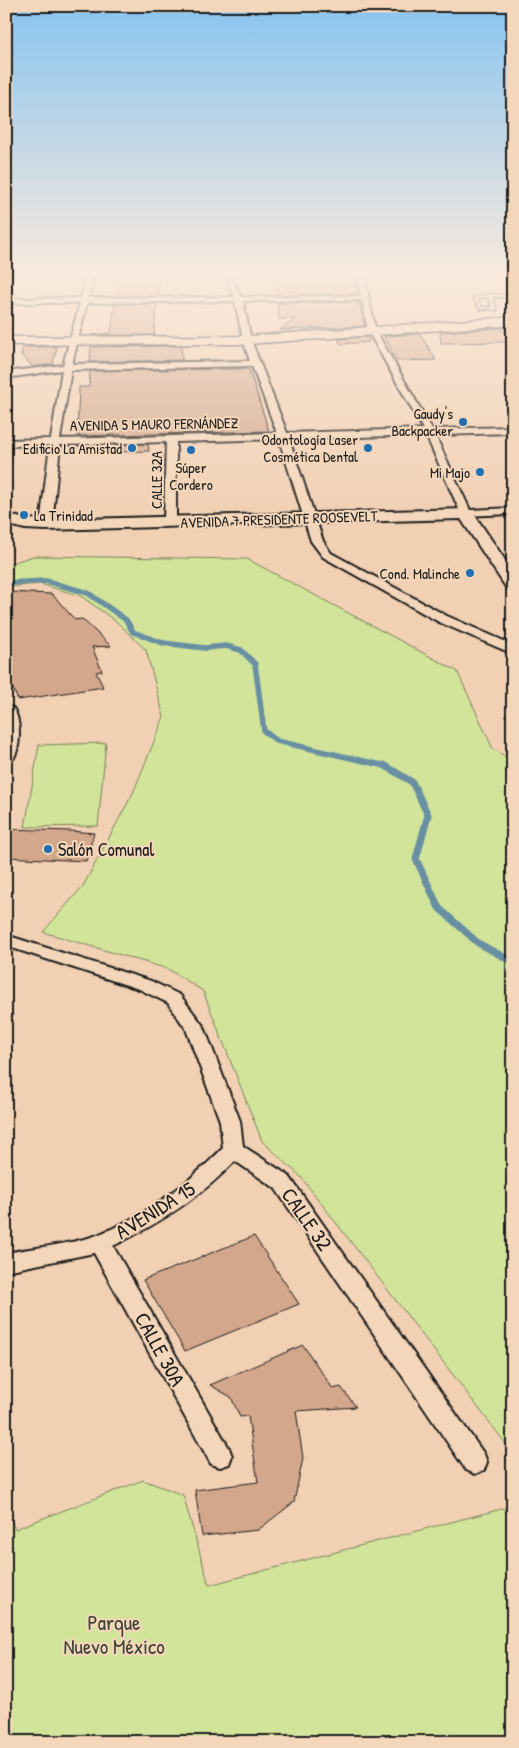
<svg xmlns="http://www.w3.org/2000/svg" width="519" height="1748" font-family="'Patrick Hand',sans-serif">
<rect width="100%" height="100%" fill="#f1d0b3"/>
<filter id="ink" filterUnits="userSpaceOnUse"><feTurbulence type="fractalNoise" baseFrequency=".02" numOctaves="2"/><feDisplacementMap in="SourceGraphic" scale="10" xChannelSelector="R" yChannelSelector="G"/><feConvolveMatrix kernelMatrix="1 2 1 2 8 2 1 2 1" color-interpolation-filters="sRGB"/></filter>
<g filter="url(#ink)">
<g fill="#d1e499" stroke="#76805a">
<polygon points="33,556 247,559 457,671 493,749 513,761 513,1453 301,1177 262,1141 203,991 168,969 43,932 83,886 133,793 164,717 146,650 117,622 81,596 40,584 6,587 6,565"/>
<polygon points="106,743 98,826 25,827 39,745"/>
<polygon points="143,1480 183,1495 209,1585 513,1506 513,1742 13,1742 6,1734 6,1511 15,1529"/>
</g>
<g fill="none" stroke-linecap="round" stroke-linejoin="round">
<polyline stroke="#678fa2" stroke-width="5.5" points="6,583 46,581 88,593 126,620 133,632 163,643 205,648 226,646 241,650 255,664 264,731 277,741 386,766"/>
<polyline stroke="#678fa2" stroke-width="7" points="384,765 412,782 428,815 416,859 439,908 478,943 513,962"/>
</g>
<g fill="#d3a78c" stroke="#1c1c1c">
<polygon points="121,273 160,273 158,296 117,296"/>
<polygon points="276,273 354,273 357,294 277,295"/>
<polygon points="359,302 365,326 280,330 296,319 279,319 278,303"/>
<polygon points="115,304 157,304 154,335 92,335 111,333"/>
<polygon points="503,328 510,342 441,343 440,332"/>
<polygon points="420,334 436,360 397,361 384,336"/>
<polygon points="368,337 369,342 341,344 338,339"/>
<polygon points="181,346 182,360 90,362 91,347"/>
<polygon points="23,347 57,347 53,364 33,367 21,355"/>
<polygon points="219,369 249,369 269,431 77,436 79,387 89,387 90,371"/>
<polygon points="148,444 149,451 116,452 115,445"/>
<polygon points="6,592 52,594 75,620 82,619 111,646 92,647 102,671 96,672 103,687 18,700 6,674"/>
<polygon points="6,829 70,831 94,833 86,861 6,857"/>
<polygon points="254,1236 299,1304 185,1351 143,1280"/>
<polygon points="303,1345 333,1389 341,1387 356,1407 296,1411 303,1458 294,1502 258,1530 202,1536 195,1490 258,1482 248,1416 240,1417 231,1397 210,1385"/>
</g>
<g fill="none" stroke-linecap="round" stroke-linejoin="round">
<g stroke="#1c1c1c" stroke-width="3">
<path id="lane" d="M 489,294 L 513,295 L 513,297 L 492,297 L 497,310 L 480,309 L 473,298 ZM 488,297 L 492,308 L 482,307 L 477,299 Z"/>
</g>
<g stroke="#1c1c1c" stroke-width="4">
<g id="street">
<path d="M 88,273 L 95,273 L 88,298 L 234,297 L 224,273 L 230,273 L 241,297 L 361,296 L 356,273 L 363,273 L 376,331 L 432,429 L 513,427 L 513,433 L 435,435 L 470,510 L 513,508 L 513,514 L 462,516 L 426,435 L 289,439 L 323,541 L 331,553 L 447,616 L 513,645 L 513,654 L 439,622 L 323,557 L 311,541 L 279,439 L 176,442 L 176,522 L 170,525 L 164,522 L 166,442 L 60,445 L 52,525 L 46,528 L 42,527 L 40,525 L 50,445 L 6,446 L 6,440 L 51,439 L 62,370 L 6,378 L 6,372 L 63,365 L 80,303 L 6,303 L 6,299 L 81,298 ZM 362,300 L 368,331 L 423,429 L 287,433 L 251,340 L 243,301 ZM 235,301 L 243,340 L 250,361 L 72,364 L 87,303 ZM 252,366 L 277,433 L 60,439 L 71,370 Z"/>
<polygon points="503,273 510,273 513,279 513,290 509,288"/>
<path d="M 6,935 L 151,981 L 180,995 L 204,1027 L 240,1121 L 243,1146 L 289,1176 L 484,1454 L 487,1462 L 484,1470 L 475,1474 L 466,1470 L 275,1188 L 235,1161 C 200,1198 158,1224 113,1246 L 229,1448 L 232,1456 L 229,1464 L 220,1467 L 211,1464 L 94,1253 L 6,1271 L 6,1253 C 32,1248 73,1244 97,1235 C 144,1217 188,1184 223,1148 L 220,1121 L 186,1029 L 168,1003 L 139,989 L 6,946 Z"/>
</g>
</g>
<g stroke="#1c1c1c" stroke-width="4">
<g id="secondary">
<polygon points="466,509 472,511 513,572 513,590 507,589 461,519 46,530 25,529 6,524 6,514 25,519 46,520"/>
<path d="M 6,706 L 13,708 C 21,719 21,748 13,759 L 6,761 Z"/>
</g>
</g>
<g stroke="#1c1c1c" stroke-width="3">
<polygon id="highway" points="513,317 513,325 247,344 6,345 6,337 247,336"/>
</g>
<use href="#lane" fill="#f4d7ba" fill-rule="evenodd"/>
<use href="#street" fill="#f4d7ba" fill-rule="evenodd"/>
<use href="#secondary" fill="#f4d7ba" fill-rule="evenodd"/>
<use href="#highway" fill="#f4d7ba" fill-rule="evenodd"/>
</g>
</g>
<linearGradient id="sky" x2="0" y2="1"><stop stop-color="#88c4f0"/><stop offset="0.53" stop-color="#f9eadd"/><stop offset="1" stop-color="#f9eadd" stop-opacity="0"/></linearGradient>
<rect width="519" height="517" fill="url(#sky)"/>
<g fill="#1f6fb2" stroke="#f4d7ba" stroke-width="2">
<circle cx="463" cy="422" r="5"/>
<circle cx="132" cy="448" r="5"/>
<circle cx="368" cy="448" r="5"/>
<circle cx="191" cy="450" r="5"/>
<circle cx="480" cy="472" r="5"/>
<circle cx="24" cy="515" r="5"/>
<circle cx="470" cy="573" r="5"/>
<circle cx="48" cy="849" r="5"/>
</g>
<g text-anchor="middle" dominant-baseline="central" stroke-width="4" stroke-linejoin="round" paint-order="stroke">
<g font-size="15" fill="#1c1c1c" stroke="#f4d7ba" text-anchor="end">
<text x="453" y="413">Gaudy's<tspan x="453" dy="17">Backpacker</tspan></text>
<text x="358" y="439">Odontología Laser<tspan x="358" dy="17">Cosmética Dental</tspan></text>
<text x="122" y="448">Edificio La Amistad</text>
<text x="191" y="467" text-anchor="middle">Súper<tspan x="191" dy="17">Cordero</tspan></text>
<text x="470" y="472">Mi Majo</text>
<text x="34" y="515" text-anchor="start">La Trinidad</text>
<text x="460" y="573">Cond. Malinche</text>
</g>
<g font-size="15" fill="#1c1c1c" stroke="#f4d7ba">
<text transform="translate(154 424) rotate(-1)">AVENIDA 5 MAURO FERNÁNDEZ</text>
<text transform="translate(156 480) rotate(-90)">CALLE 32A</text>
<text transform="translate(279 519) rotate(-2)">AVENIDA 7 PRESIDENTE ROOSEVELT</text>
</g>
<g font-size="18" fill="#1c1c1c" stroke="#f4d7ba" text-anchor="start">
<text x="58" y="849">Salón Comunal</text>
</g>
<g font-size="21" fill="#1c1c1c" stroke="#f4d7ba">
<text transform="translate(155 1210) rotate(-32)">AVENIDA 15</text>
<text transform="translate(307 1219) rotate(55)">CALLE 32</text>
<text transform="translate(160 1349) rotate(61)">CALLE 30A</text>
</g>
<g font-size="21" fill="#404435" stroke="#f4d7ba">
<text x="114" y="1622">Parque<tspan x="114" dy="24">Nuevo México</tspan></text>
</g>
</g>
<rect width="519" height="1748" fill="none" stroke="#f4d7ba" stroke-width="25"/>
<rect x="12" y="12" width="494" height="1723" fill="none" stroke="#1c1c1c" stroke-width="2" filter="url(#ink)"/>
</svg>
